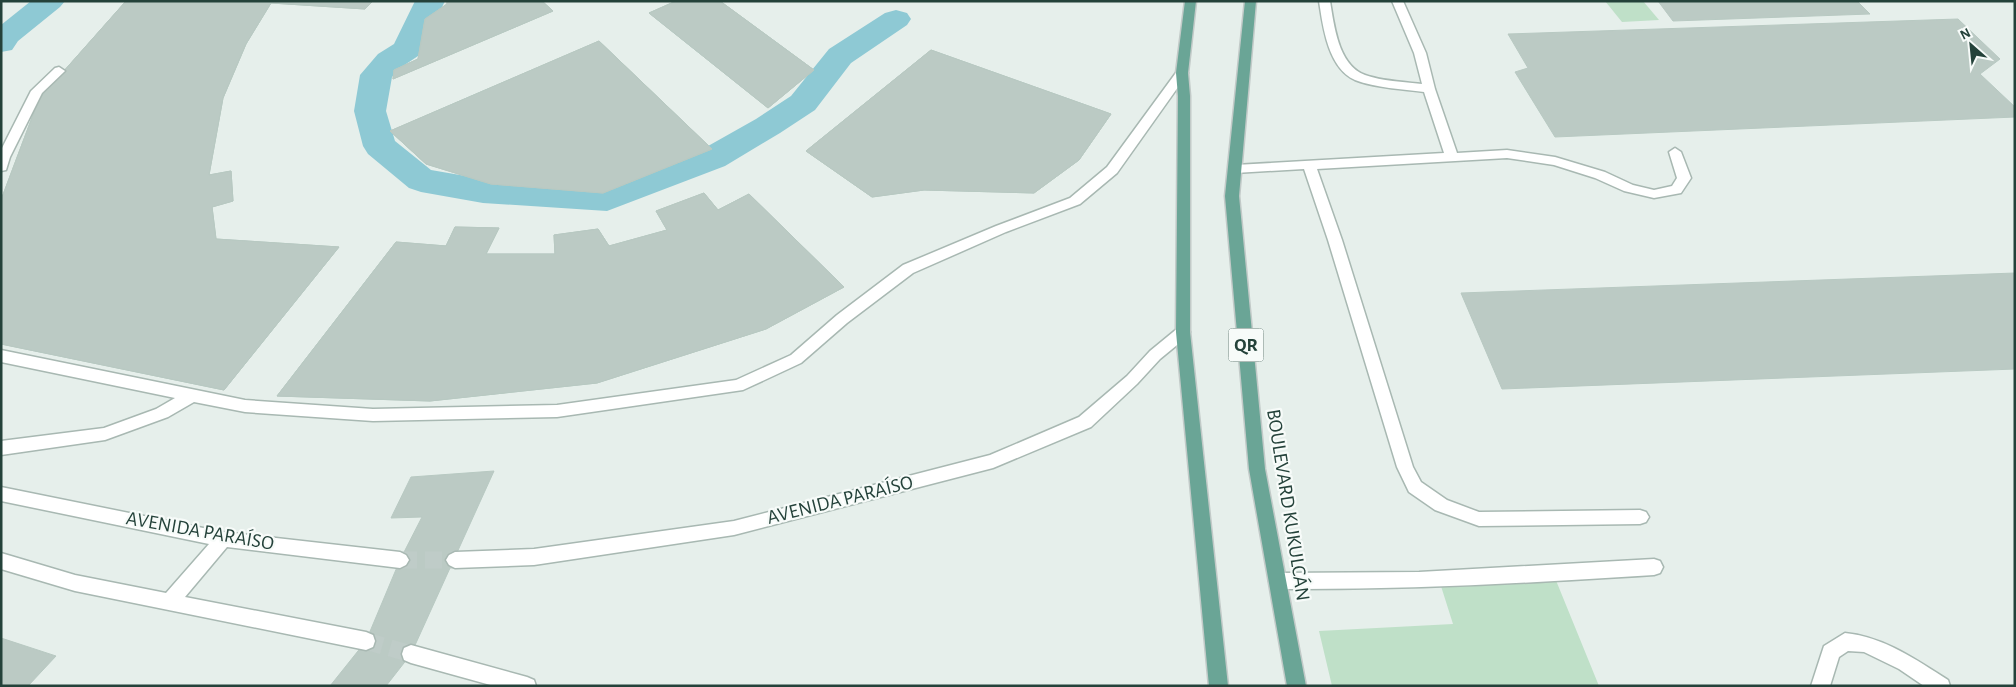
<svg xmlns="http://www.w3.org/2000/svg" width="2016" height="687" font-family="'Alegreya Sans',sans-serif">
<rect width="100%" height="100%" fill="#e6efeb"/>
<g fill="#bfe0c8">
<polygon points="1605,1 1643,1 1659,20 1622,22"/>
<polygon points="1555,578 1599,686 1332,686 1319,631 1453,624 1440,583"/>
</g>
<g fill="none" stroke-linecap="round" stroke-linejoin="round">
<g fill="#8ec9d4" fill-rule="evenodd">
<polygon points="31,1 65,1 60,7 18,41 12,50 1,52 1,25"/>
<polygon points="415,1 445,1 418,56 400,68 392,77 386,111 395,141 431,170 483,179 604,187 701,150 756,119 791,96 829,49 885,13 896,10 907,13 911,19 907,25 851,63 815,110 780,133 725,166 607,211 483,203 421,192 409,188 368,154 363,146 354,111 360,75 378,54 394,44"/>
</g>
</g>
<g fill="#bbcac4" stroke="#b8c9c2">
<polygon points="126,1 373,1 365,9 271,3 246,44 223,98 209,175 231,171 233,201 212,207 216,239 339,247 224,390 1,344 1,200 39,99"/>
<polygon points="126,1 373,1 365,9 271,3 246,44 223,98 209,175 231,171 233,201 212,207 216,239 339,247 224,390 1,344 1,200 39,99"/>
<polygon points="447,1 542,1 553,11 393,79 394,70 418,59 425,19 447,4"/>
<polygon points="447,1 542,1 553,11 393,79 394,70 418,59 425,19 447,4"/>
<polygon points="676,1 720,1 814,70 768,108 649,13"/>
<polygon points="676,1 720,1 814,70 768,108 649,13"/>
<polygon points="1658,1 1857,1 1870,14 1673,21"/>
<polygon points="1958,19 2000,59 1980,74 2015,107 2015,117 1555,137 1515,72 1528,68 1508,34"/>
<polygon points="599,41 712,149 603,193 491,184 426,164 390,131"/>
<polygon points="599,41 712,149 603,193 491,184 426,164 390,131"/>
<polygon points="931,50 1111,114 1079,160 1034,193 924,190 872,197 806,151"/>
<polygon points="931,50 1111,114 1079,160 1034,193 924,190 872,197 806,151"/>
<polygon points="704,193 718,210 749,194 844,287 766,329 597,383 430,401 277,396 396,242 446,246 455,227 499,228 486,254 555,254 554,235 598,229 609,246 667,230 656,211"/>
<polygon points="704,193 718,210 749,194 844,287 766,329 597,383 430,401 277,396 396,242 446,246 455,227 499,228 486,254 555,254 554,235 598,229 609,246 667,230 656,211"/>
<polygon points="2015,273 2015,369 1502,389 1461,293"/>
<polygon points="494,471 411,654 386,686 330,686 366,641 400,560 422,517 391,518 411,477"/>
<polygon points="1,638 56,656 28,686 1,686"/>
</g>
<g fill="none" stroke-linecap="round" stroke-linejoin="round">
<g stroke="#bfccc8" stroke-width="17" stroke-dasharray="17 8" stroke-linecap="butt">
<polyline points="400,560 455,560"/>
<polyline points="366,641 411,654"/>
</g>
<g stroke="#a8b8b2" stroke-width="3">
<g id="minor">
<path d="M 1319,1 L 1330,1 C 1334,25 1338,65 1365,75 C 1382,81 1403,82 1422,84 L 1414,53 L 1392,1 L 1403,1 L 1426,53 L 1435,89 L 1457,153 L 1507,150 L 1555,157 L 1605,172 L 1633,185 L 1654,190 L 1672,186 L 1677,178 L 1669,152 L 1675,148 L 1681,152 L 1691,178 L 1681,193 L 1654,198 L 1624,191 L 1595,178 L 1554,165 L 1507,158 L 1317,169 L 1342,240 L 1413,467 L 1421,482 L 1447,500 L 1479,512 L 1640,510 L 1646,512 L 1649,517 L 1646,522 L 1640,524 L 1479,526 L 1435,510 L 1409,492 L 1397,467 L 1328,240 L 1304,169 L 1235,173 L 1229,169 L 1235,165 L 1444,153 L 1424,92 C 1402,89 1376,88 1355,80 C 1328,68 1323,27 1319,1 Z"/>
<polygon points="59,67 65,71 42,93 10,157 6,170 1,171 1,150 31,91 55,68"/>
<polygon points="1182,69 1188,73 1117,173 1080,204 1006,232 913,273 847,323 801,363 743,390 557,417 373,421 245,412 194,402 168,417 105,440 1,455 1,441 104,428 156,409 175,398 1,362 1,350 245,400 373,409 557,405 736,380 791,355 837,315 903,265 996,226 1070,198 1107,167 1178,70"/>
<polygon points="1183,326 1188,328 1190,332 1188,336 1160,359 1137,384 1091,427 993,468 734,535 534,565 455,568 449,565 446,560 449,555 455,552 534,549 734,521 990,455 1079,417 1127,376 1150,351 1178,328"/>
<polygon points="1,487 223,532 400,552 406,555 409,560 406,565 400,568 227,547 185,597 366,632 373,635 375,641 373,647 366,650 75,591 1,569 1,553 75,575 166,593 209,544 1,501"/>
<path d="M 1654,559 L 1660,561 L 1663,567 L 1660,573 L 1654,575 C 1529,583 1404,590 1278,589 L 1272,587 L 1269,581 L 1272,575 L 1278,573 L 1419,572 Z"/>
<path d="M 1845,633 C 1884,637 1915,659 1948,680 L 1950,686 L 1924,686 L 1899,669 L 1864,652 L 1848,651 L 1839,657 L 1830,686 L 1811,686 L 1824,646 Z"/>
<polygon points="411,645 527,677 534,680 536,686 494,686 411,663 404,660 402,654 404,648"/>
</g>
</g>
<g stroke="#c2cac8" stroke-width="3">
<g id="major">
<polygon points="1185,1 1196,1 1188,73 1190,96 1190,332 1228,686 1209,686 1176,332 1178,96 1176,73"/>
<polygon points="1245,1 1256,1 1239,196 1265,469 1306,686 1287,686 1249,469 1225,196"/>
</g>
</g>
<use href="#minor" fill="#fff" fill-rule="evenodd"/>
<use href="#major" fill="#6aa596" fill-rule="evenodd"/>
</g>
<g text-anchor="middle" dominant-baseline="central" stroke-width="4.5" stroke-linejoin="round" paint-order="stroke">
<rect fill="#f7fbf9" stroke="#637a73" stroke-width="1" x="1228.5" y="328.5" width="35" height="33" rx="4"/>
<g font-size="19" font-weight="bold" fill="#24423a">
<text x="1246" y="345">QR</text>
</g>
<g font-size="20" fill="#24423a" stroke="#f7fbf9">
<text transform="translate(840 500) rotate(-14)">AVENIDA PARAÍSO</text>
<text transform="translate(1288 505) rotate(81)">BOULEVARD KUKULCÁN</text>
<text transform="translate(200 531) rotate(10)">AVENIDA PARAÍSO</text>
</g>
</g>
<rect width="2016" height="687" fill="none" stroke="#24423a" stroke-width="5"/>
<g transform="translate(1971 45) rotate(333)" stroke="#f7fbf9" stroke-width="4" paint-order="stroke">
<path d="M0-4L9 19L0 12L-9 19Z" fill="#24423a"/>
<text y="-8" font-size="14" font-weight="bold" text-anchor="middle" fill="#24423a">N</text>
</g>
</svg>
